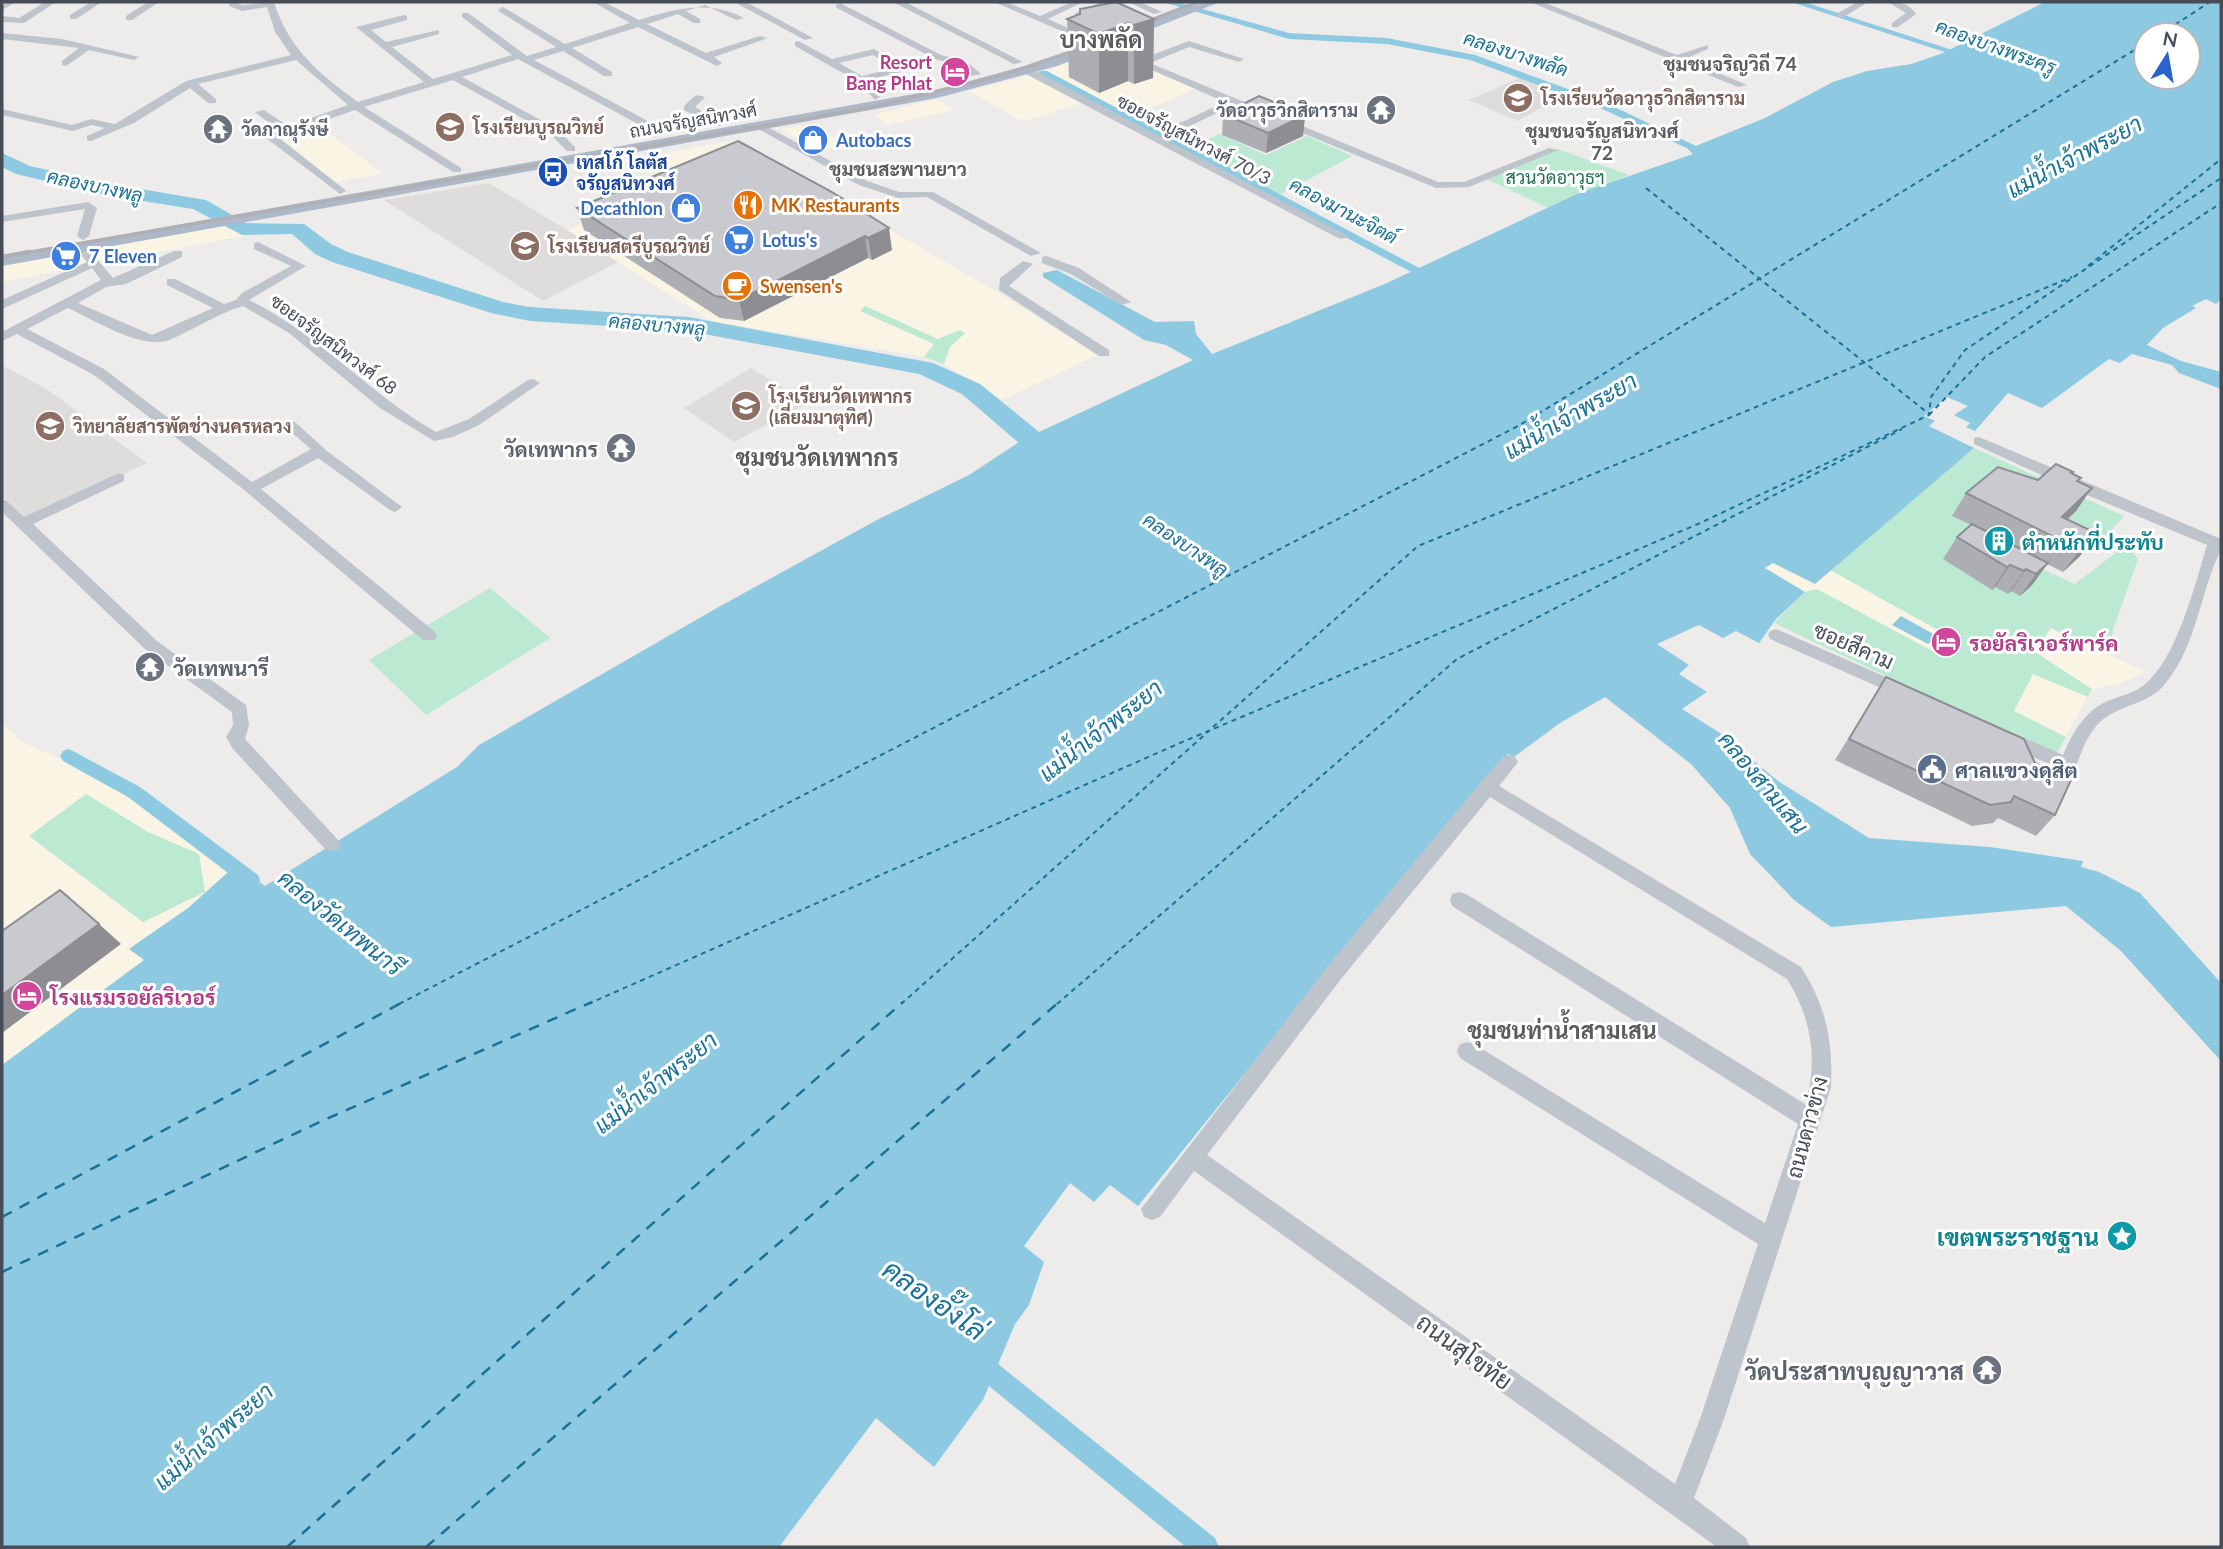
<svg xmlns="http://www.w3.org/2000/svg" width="2223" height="1549" font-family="Lato,Sarabun,sans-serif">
<rect width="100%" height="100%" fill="#eeebeb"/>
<g fill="#f9f4e4">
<polygon points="1105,48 1195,89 1130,117 1095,99 1023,122 969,91 1044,72"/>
<polygon points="937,99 953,110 889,125 873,115"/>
<polygon points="815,124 840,143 820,154 781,129"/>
<polygon points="320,126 383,174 325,184 272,142"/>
<polygon points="736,140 1002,295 1098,355 1002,400 944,364 924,357 711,321 567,230 667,185 626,160"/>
<polygon points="225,226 253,234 2,282 2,265"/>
<polygon points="1863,541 2146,672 2119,684 2092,689 2055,756 1774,623 1805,592 1764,568 1773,563 1815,584"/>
<polygon points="2,723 22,742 93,773 137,799 236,865 188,908 129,949 145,960 2,1065"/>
</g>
<g fill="#dfdcdc">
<polygon points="1522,77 1566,95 1517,121 1469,100"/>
<polygon points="489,183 567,230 618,262 543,301 384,200"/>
<polygon points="2,365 48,390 147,463 27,519 2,496"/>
<polygon points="751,368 808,403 734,442 684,408"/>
</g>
<g fill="#bce9d1">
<polygon points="1219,134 1266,155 1307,136 1352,156 1279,195 1190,149"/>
<polygon points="1558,149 1629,175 1548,208 1487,179"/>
<polygon points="865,306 938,339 960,330 965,333 950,347 944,364 924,357 934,344 860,311"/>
<polygon points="1974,448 2124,516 2091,553 2064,541 2037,567 2075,584 2127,544 2138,559 2113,630 2108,655 2051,628 2035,652 2092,689 2088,697 2033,674 2014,711 2066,737 2055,756 1774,623 1805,592 1817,589 1936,653 1954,639 1830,570"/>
<polygon points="490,588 550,638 426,715 369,660"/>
<polygon points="86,794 148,832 199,854 205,892 143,922 29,836"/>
</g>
<g fill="#8dcae2" fill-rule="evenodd">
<path d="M 2045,2 L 2221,2 L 2221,299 L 2216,304 L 2206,299 L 2192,306 L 2196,308 L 2163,328 L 2147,345 L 2181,361 L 2221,372 L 2221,389 L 2179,373 L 2172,365 L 2132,354 L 2120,363 L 2109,359 L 2042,408 L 2008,393 L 1975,431 L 1966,427 L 1970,423 L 1954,415 L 1968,406 L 1947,397 L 1924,416 L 1935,421 L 1929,426 L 1974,448 L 1815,584 L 1773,563 L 1765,568 L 1805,592 L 1776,619 L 1759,643 L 1736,631 L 1723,638 L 1699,625 L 1657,644 L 1689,665 L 1679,674 L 1707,692 L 1682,709 L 1720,733 L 1778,781 L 1869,838 L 1990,847 L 2083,861 L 2081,867 L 2099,872 L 2140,893 L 2221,983 L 2221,1061 L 2121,951 L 2066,906 L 1831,927 L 1794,900 L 1750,854 L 1730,808 L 1691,764 L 1605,697 L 1560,723 L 1514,757 L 1508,754 L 1369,920 L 1138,1206 L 1110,1185 L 1094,1202 L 1070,1183 L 1024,1246 L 1044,1262 L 1029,1305 L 1015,1324 L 983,1400 L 934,1467 L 876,1418 L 779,1547 L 2,1547 L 2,1065 L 144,960 L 129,949 L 188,908 L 236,865 L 265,886 L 457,767 L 479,745 L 717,608 L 875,521 L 969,475 L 1022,440 L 1193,360 L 1166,345 L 1144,340 L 1043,277 L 1043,273 L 1057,270 L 1155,322 L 1194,321 L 1196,334 L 1212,354 L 1387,283 L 1577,194 L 1693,154 L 1688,149 L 1765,118 L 1833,82 L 1867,71 L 1911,64 L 1943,53 ZM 2146,35 L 2188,35 L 2188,77 L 2146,77 Z"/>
<polygon points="1901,616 1937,636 1928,644 1892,625"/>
</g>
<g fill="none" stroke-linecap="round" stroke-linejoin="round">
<g fill="#8dcae2" fill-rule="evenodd">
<polygon points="1163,2 1177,2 1289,33 1387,38 1475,55 1606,103 1717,156 1708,158 1598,107 1470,60 1387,44 1289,39"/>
<polygon points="1791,2 1804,2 1974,57 1966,59"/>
<polygon points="1039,71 1047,71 1442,280 1432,283 1039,75"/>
<polygon points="69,749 140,787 258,875 260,880 258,885 251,888 244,885 128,797 63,761 60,756 63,751"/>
<polygon points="975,1348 983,1352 1215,1538 1219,1547 1186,1547 967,1368 963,1360 967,1352"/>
</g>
<polygon fill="#8dcae2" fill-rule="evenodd" points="2,153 30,166 105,183 206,200 246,223 304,224 331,244 348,252 503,302 530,307 688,317 933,363 980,384 1075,461 1071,467 1053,467 1019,443 962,394 919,374 688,331 530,321 491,313 332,262 315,254 292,234 242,235 193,209 105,195 16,174 2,167"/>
<g stroke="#197296" stroke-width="2" stroke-dasharray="5 4.5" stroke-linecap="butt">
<polyline points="2159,35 2210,2"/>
<polyline points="1646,188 1929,414"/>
<polyline points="2088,266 2221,159"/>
<polyline points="1929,415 1985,357 2221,203"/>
<polyline points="1213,727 1418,546 2072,277"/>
<polyline points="399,1004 1518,426 2146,43"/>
<polyline points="588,1004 1180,743 1698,524 1929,415 1931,397 1965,350 2221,178"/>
<polyline points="901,1004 1209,731"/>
<polyline points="1057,1004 1457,659 1902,429"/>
</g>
<g stroke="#197296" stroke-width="2.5" stroke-dasharray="11 9" stroke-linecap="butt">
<polyline points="2,1217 403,1002"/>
<polyline points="2,1272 324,1120 592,1002"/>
<polyline points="287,1547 903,1002"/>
<polyline points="426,1547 1059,1002"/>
</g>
<g fill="#bec4cc" fill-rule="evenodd">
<polygon points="5,2 16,2 2,10"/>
<polygon points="45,2 56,2 24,23 2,22 2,16 19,18"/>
<polygon points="91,2 102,2 76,19 70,19 70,15"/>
<polygon points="148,2 159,2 132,20 126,20 126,16"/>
<path d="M 230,2 L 243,5 L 274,2 C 289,49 318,73 358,102 L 424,82 L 356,27 L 404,15 L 407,16 L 407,20 L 371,30 L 386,42 L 439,30 L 439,34 L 392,47 L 433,79 L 512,55 L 462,17 L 462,13 L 468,13 L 527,56 L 556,47 L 500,12 L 498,10 L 503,7 L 565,44 L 630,23 L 593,2 L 604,2 L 639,20 C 676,8 710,0 744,18 L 736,20 L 705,5 L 686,11 L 700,19 L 700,23 L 694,23 L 678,14 L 647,24 L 706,53 L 760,36 L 768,38 L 714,57 L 722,63 L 717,66 L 638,27 L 572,48 L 612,72 L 612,76 L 604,76 L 563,51 L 534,60 L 646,120 L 660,135 L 655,138 L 638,124 L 518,59 L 462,77 L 557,129 L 575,147 L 575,151 L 567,151 L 549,133 L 453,80 L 364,107 L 461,168 L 461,172 L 453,172 L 355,110 L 278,137 L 344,189 L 346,191 L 340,194 L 266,138 L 266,134 L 278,130 L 255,112 L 264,110 L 288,126 L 348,105 L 296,60 L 198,84 L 216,99 L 216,103 L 208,103 L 190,88 L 134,123 L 91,141 L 87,140 L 87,136 L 105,128 L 92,125 L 73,131 L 2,115 L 2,109 L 72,125 L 91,119 L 115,124 L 186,81 L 291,55 L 275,32 L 267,7 L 242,11 L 229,6 Z"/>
<polygon points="734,2 746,2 813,38 805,40"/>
<polygon points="893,2 905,2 1023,62 1014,64"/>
<polygon points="994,2 1006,2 1040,16 1072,2 1083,2 1048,19 1093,39 1085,41"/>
<polygon points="1101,2 1113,2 1082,16 1074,14"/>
<polygon points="1128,2 1140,2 1162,12 1154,14"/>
<polygon points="1530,2 1543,2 1677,55 1708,45 1708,49 1685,59 1747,85 1738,87"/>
<polygon points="1857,2 1868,2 1844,17 1838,17 1838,13"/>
<path d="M 1888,2 C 1900,2 1909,3 1916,14 L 1898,27 L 1892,27 L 1892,23 L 1906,13 Z"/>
<polygon points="840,3 941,55 966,61 981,74 972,76 958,65 935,59 837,8 835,6"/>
<polygon points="2,33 62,39 139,57 134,60 89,50 66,66 62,65 62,61 79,48 2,39"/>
<path d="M 798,41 L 832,59 L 874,49 L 905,67 L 901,72 L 867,80 L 880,97 L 875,100 L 857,81 L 795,46 L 795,42 ZM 873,55 L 894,68 L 862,76 L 839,63 Z"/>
<polygon points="1189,41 1244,59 1239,62 1189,47 1150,63 1438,182 1464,182 1549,148 1558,150 1469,187 1436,188 1234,105 1177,132 1169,132 1169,128 1225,102 1129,60 1134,57 1141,59"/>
<polygon points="1024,69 1032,69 1350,237 1340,239 1024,73"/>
<polygon points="696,95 705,97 695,107 721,122 721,126 713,126 684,110 684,106"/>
<polygon points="764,125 867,181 899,192 933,192 1041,253 1031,256 927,197 898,198 859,185 760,130 760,126"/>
<polygon points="88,202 97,208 89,236 83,240 77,236 85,209 2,222 2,216"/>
<path d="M 258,242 L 306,266 L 249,300 C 319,334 369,394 436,432 L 469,419 L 528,380 L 533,379 L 540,383 L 479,425 L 453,437 L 434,441 L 380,408 L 289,333 L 243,306 C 216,314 194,330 169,340 C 141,350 94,320 68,308 L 27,329 L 104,369 L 252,482 L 311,449 L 283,425 L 290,421 L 295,422 L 327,451 L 402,507 L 395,512 L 390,510 L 318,458 L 261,489 L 435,632 L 437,636 L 435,640 L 423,640 L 243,489 L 94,375 L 17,334 L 2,341 L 2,332 L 101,280 L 92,268 L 2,309 L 2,300 L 87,262 L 75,248 L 77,245 L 85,245 L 113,278 L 174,251 L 182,251 L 182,257 L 126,284 L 106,287 L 78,303 L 152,335 L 213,308 L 167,285 L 167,279 L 175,279 L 224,304 L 236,300 L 242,293 L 291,266 L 254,249 L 254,243 Z"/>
<polygon points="1046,256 1079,268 1131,302 1121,305 1071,274 1042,263 1042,257"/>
<polygon points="1023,261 1033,264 1009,286 1109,350 1109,356 1099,356 999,290 1000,278"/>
<path d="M 1979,437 L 2221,539 L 2221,550 C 2200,591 2197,646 2165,684 C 2148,705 2120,704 2100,722 C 2084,737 2080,760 2070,779 L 2058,779 L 2055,774 L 2058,768 L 2001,743 L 1998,738 L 2001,733 L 2013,733 L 2063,755 C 2073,732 2085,710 2110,700 C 2121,696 2134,693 2144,685 C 2177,659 2195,584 2207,545 L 2063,485 L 1974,444 L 1974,438 Z"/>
<polygon points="119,473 124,475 124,481 33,524 157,641 246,705 249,725 245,739 338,840 341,845 338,850 326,850 233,749 226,737 233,725 232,712 145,649 2,512 2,499 7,501 24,517"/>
<polygon points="1776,629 1911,688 1913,692 1905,698 1899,696 1770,639 1768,635 1770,631"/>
<path d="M 1509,755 L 1515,757 L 1518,762 L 1499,786 L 1801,967 C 1826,1006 1833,1041 1831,1087 L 1724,1419 L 1694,1498 L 1746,1538 L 1750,1547 L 1717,1547 L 1194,1171 L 1160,1217 L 1152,1220 L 1144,1217 L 1141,1209 L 1327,967 L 1481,782 L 1503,757 ZM 1490,797 L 1787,979 C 1811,1017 1819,1061 1805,1104 L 1466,894 L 1459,892 L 1452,894 L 1450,900 L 1452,906 L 1798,1124 L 1765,1223 L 1474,1044 L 1467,1042 L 1460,1044 L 1457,1051 L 1460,1058 L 1758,1244 L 1700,1419 L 1675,1484 L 1207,1155 L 1341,979 Z"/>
</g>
<polygon fill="#adb9c8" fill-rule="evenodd" points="1204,2 1220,2 1057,66 937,98 2,266 2,256 936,90 1047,60"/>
<g stroke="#aeb0b5" stroke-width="3.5">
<polyline points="1136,26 1198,2"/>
<polyline points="19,254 868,108 1000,76 1088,46"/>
</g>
<polyline stroke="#aeb0b5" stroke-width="4.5" points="2,257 29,252"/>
</g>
<g fill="#adaeb3">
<polygon points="1067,19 1154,19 1153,78 1134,84 1128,81 1099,93 1069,77"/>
<polygon points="1223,114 1305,115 1303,136 1266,153 1222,135"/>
<polygon points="738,141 892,250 872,260 868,258 744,321 720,318 584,230 577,208"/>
<polygon points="2072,473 2078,481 2076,511 2067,519 2096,533 2080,556 2063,572 2047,564 2032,585 2020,596 2011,591 2008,594 1995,587 1992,590 1943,559 1957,537 1971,525 1952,516 1966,493"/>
<polygon points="1886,677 2055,815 2036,836 1998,818 1993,823 1972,826 1835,760"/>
</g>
<g fill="#8d8d92">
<polygon points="1154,19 1153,78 1134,84 1134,25"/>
<polygon points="1128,23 1128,81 1099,93 1099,34"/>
<polygon points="1305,115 1303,136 1266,153 1268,133"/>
<polygon points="889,228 892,250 872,260 868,238"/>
<polygon points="865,236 868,258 744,321 739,300"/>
<polygon points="2092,488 2076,511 2051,535 2062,517"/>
<polygon points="2096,533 2080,556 2063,572 2080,550"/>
<polygon points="2048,563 2032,585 2020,596 2036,574"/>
<polygon points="2010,565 1995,587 1992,590 2007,567"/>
<polygon points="2026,569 2011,591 2008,594 2024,571"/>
<polygon points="99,924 121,944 2,1033 2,995"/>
</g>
<g fill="#c9cad0" stroke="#8d8d92" stroke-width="2">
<polygon points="1116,2 1154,19 1134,25 1128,23 1099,34 1067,19 1080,14 1080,9"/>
<polygon points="1259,96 1305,115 1268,133 1223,114"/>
<polygon points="738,141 832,192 889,228 868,238 865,236 739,300 715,296 577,208"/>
<polygon points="2056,464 2073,472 2071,473 2081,478 2077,481 2092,488 2062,517 2096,533 2080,550 1966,493 1998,467 2038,480"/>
<polygon points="1972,524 2048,563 2036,574 2026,569 2024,571 2010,565 2007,567 1957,537"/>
<polygon points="1886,677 2024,739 2035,763 2071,780 2055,815 2014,796 2011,802 1990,805 1849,739"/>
<polygon points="60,890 99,924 2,995 2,931"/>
</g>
<defs>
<g id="hotel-disc" transform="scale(1.575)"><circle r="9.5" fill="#d1479c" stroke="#fff"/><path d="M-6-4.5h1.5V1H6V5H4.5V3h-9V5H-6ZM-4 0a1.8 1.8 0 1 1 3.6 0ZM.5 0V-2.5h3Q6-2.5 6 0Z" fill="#fff"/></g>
<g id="school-disc" transform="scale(1.575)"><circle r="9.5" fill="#8d6e63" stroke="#fff"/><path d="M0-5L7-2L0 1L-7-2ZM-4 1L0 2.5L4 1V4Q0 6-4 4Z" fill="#fff"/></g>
<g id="temple-disc" transform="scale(1.575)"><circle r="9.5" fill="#6b7280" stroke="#fff"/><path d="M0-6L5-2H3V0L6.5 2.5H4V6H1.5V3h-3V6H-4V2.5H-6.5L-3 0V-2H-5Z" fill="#fff"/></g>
<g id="shop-disc" transform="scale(1.575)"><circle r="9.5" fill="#3f7fe0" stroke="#fff"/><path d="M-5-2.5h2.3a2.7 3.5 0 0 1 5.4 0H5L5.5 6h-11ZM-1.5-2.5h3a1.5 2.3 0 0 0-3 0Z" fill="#fff"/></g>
<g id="bus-disc" transform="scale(1.575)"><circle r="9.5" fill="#1a4fb4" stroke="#fff"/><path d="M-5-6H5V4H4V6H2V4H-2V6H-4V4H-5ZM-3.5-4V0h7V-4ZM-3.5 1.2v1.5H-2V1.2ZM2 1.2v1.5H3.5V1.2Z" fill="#fff"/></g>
<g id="restaurant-disc" transform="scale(1.575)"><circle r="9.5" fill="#e8710a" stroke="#fff"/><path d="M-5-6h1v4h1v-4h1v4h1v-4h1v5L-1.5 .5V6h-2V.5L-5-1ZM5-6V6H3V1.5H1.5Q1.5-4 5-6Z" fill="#fff"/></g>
<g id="supermarket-disc" transform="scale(1.575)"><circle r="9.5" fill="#3f7fe0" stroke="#fff"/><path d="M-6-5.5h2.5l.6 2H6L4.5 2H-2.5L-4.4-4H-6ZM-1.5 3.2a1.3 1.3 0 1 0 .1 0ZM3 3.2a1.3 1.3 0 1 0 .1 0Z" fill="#fff"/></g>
<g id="cafe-disc" transform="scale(1.575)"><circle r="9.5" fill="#e8710a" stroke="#fff"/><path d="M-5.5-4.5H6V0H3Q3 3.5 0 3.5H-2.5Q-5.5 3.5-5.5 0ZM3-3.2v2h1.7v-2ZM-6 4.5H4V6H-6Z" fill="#fff"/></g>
<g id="university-disc" transform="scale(1.575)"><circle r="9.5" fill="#8d6e63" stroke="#fff"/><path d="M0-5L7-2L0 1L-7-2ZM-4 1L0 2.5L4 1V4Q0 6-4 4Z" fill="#fff"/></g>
<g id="building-disc" transform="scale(1.575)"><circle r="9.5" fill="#0f9aa8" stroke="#fff"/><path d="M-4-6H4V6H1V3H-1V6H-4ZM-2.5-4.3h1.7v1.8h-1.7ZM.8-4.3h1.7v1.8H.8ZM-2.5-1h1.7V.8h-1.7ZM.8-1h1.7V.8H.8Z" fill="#fff"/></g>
<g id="civic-disc" transform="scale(1.575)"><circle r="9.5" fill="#5c6f8a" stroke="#fff"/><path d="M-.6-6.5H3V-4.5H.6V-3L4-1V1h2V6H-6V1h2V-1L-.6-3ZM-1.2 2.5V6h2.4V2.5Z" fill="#fff"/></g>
<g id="sight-disc" transform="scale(1.575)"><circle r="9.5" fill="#0f9aa8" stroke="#fff"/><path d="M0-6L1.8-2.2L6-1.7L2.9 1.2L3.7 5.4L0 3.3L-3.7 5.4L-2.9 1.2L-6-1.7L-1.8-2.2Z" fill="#fff"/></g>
</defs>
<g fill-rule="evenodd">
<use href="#hotel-disc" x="955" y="72"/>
<use href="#school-disc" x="1518" y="98"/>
<use href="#temple-disc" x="1381" y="110"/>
<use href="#school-disc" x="450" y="127"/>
<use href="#temple-disc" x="218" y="129"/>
<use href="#shop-disc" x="813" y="140"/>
<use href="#bus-disc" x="553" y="172"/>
<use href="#restaurant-disc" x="748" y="205"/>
<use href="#shop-disc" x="686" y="208"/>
<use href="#supermarket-disc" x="739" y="240"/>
<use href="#school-disc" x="525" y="246"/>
<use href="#supermarket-disc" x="66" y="256"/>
<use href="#cafe-disc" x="737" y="286"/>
<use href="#school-disc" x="746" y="406"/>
<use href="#university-disc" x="50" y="426"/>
<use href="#temple-disc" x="621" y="448"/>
<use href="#building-disc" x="1999" y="541"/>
<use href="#hotel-disc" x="1946" y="642"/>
<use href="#temple-disc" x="150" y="667"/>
<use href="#civic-disc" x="1932" y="769"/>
<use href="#hotel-disc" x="27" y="996"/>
<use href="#sight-disc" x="2122" y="1236"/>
<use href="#temple-disc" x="1987" y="1370"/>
</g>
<g text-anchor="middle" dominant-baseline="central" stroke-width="6" stroke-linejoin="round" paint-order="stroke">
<g font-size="18" font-weight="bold" fill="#b23c85" stroke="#fff" text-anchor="end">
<text x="932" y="62">Resort<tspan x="932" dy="21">Bang Phlat</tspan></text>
</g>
<g font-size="18" font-weight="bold" fill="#785e54" stroke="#fff" text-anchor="start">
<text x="1541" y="98">โรงเรียนวัดอาวุธวิกสิตาราม</text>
<text x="473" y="127">โรงเรียนบูรณวิทย์</text>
<text x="548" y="246">โรงเรียนสตรีบูรณวิทย์</text>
<text x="769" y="396">โรงเรียนวัดเทพากร<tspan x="769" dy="21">(เลี่ยมมาตุทิศ)</tspan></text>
<text x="73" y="426">วิทยาลัยสารพัดช่างนครหลวง</text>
</g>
<g font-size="18" font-weight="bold" fill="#5b616d" stroke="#fff" text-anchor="end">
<text x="1358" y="110">วัดอาวุธวิกสิตาราม</text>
<text x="241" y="129" text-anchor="start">วัดภาณุรังษี</text>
</g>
<g font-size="18" fill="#464d56" stroke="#fff">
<text transform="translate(693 120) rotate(-10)">ถนนจรัญสนิทวงศ์</text>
<text transform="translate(1194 139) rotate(28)">ซอยจรัญสนิทวงศ์ 70/3</text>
<text transform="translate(334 344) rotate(37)">ซอยจรัญสนิทวงศ์ 68</text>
</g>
<g font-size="18" font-weight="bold" fill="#366cbe" stroke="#fff" text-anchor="start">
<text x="836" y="140">Autobacs</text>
<text x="663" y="208" text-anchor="end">Decathlon</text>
<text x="762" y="240">Lotus's</text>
<text x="89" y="256">7 Eleven</text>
</g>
<g font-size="18" font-weight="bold" fill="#164399" stroke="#fff" text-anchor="start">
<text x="576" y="162">เทสโก้ โลตัส<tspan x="576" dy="21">จรัญสนิทวงศ์</tspan></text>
</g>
<g font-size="18" fill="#1f6f4d" stroke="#fff">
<text x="1555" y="177">สวนวัดอาวุธฯ</text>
</g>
<g font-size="18" font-weight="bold" fill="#c56008" stroke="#fff" text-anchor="start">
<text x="771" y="205">MK Restaurants</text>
<text x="760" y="286">Swensen's</text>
</g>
<g font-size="19" font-style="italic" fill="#197296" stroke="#fff">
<text transform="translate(1996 46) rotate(20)">คลองบางพระครู</text>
<text transform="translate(1516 53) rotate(18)">คลองบางพลัด</text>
<text transform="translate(95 185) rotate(12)">คลองบางพลู</text>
<text transform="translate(1344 210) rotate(28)">คลองมานะจิตต์</text>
<text transform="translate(657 324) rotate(5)">คลองบางพลู</text>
<text transform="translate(1186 544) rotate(34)">คลองบางพลู</text>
</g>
<g font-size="19" font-weight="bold" fill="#595b5f" stroke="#fff">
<text x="1730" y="63">ชุมชนจริญวิถี 74</text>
<text x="1602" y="130">ชุมชนจรัญสนิทวงศ์<tspan x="1602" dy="22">72</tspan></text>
<text x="898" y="168">ชุมชนสะพานยาว</text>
</g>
<g font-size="21" font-weight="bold" fill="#5b616d" stroke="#fff" text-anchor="end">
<text x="598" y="448">วัดเทพากร</text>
<text x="173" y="667" text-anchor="start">วัดเทพนารี</text>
</g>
<g font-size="21" font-weight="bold" fill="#0d838f" stroke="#fff" text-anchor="start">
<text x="2022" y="541">ตำหนักที่ประทับ</text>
</g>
<g font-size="21" font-weight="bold" fill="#b23c85" stroke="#fff" text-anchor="start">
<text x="1969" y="642">รอยัลริเวอร์พาร์ค</text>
<text x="50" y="996">โรงแรมรอยัลริเวอร์</text>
</g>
<g font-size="21" fill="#464d56" stroke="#fff">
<text transform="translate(1854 645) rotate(24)">ซอยสีคาม</text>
<text transform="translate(1806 1127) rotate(-75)">ถนนดาวข่าง</text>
</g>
<g font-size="21" font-weight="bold" fill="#4e5e75" stroke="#fff" text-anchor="start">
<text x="1955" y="769">ศาลแขวงดุสิต</text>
</g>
<g font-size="23" font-weight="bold" fill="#595b5f" stroke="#fff">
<text x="1101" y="39">บางพลัด</text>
</g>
<g font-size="23" font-style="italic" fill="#197296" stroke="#fff">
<text transform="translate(2074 156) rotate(-28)">แม่น้ำเจ้าพระยา</text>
<text transform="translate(1570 415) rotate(-30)">แม่น้ำเจ้าพระยา</text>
<text transform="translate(1100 730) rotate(-38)">แม่น้ำเจ้าพระยา</text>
<text transform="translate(1764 782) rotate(50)">คลองสามเสน</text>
<text transform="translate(341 922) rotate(39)">คลองวัดเทพนารี</text>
<text transform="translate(655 1082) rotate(-38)">แม่น้ำเจ้าพระยา</text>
<text transform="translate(213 1436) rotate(-41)">แม่น้ำเจ้าพระยา</text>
</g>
<g font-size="23" font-weight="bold" fill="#595b5f" stroke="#fff">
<text x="817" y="457">ชุมชนวัดเทพากร</text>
<text x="1562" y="1030">ชุมชนท่าน้ำสามเสน</text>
</g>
<g font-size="24" font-weight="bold" fill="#0d838f" stroke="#fff" text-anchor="end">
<text x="2099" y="1236">เขตพระราชฐาน</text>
</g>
<g font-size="24" fill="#464d56" stroke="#fff">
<text transform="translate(1465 1351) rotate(36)">ถนนสุโขทัย</text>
</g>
<g font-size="24" font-weight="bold" fill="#5b616d" stroke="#fff" text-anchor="end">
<text x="1964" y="1370">วัดประสาทบุญญาวาส</text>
</g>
<g font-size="28" font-style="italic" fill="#197296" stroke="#fff">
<text transform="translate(935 1299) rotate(35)">คลองอั๊งโล่</text>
</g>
</g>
<rect width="2223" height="1549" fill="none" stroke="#464d56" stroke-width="7"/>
<g transform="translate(2167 56) rotate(11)"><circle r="33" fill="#ffffff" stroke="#b5b8bb" stroke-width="2"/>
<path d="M0-5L12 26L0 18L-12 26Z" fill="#2a63c9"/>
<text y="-10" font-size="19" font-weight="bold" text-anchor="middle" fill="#464d56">N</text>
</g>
</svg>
